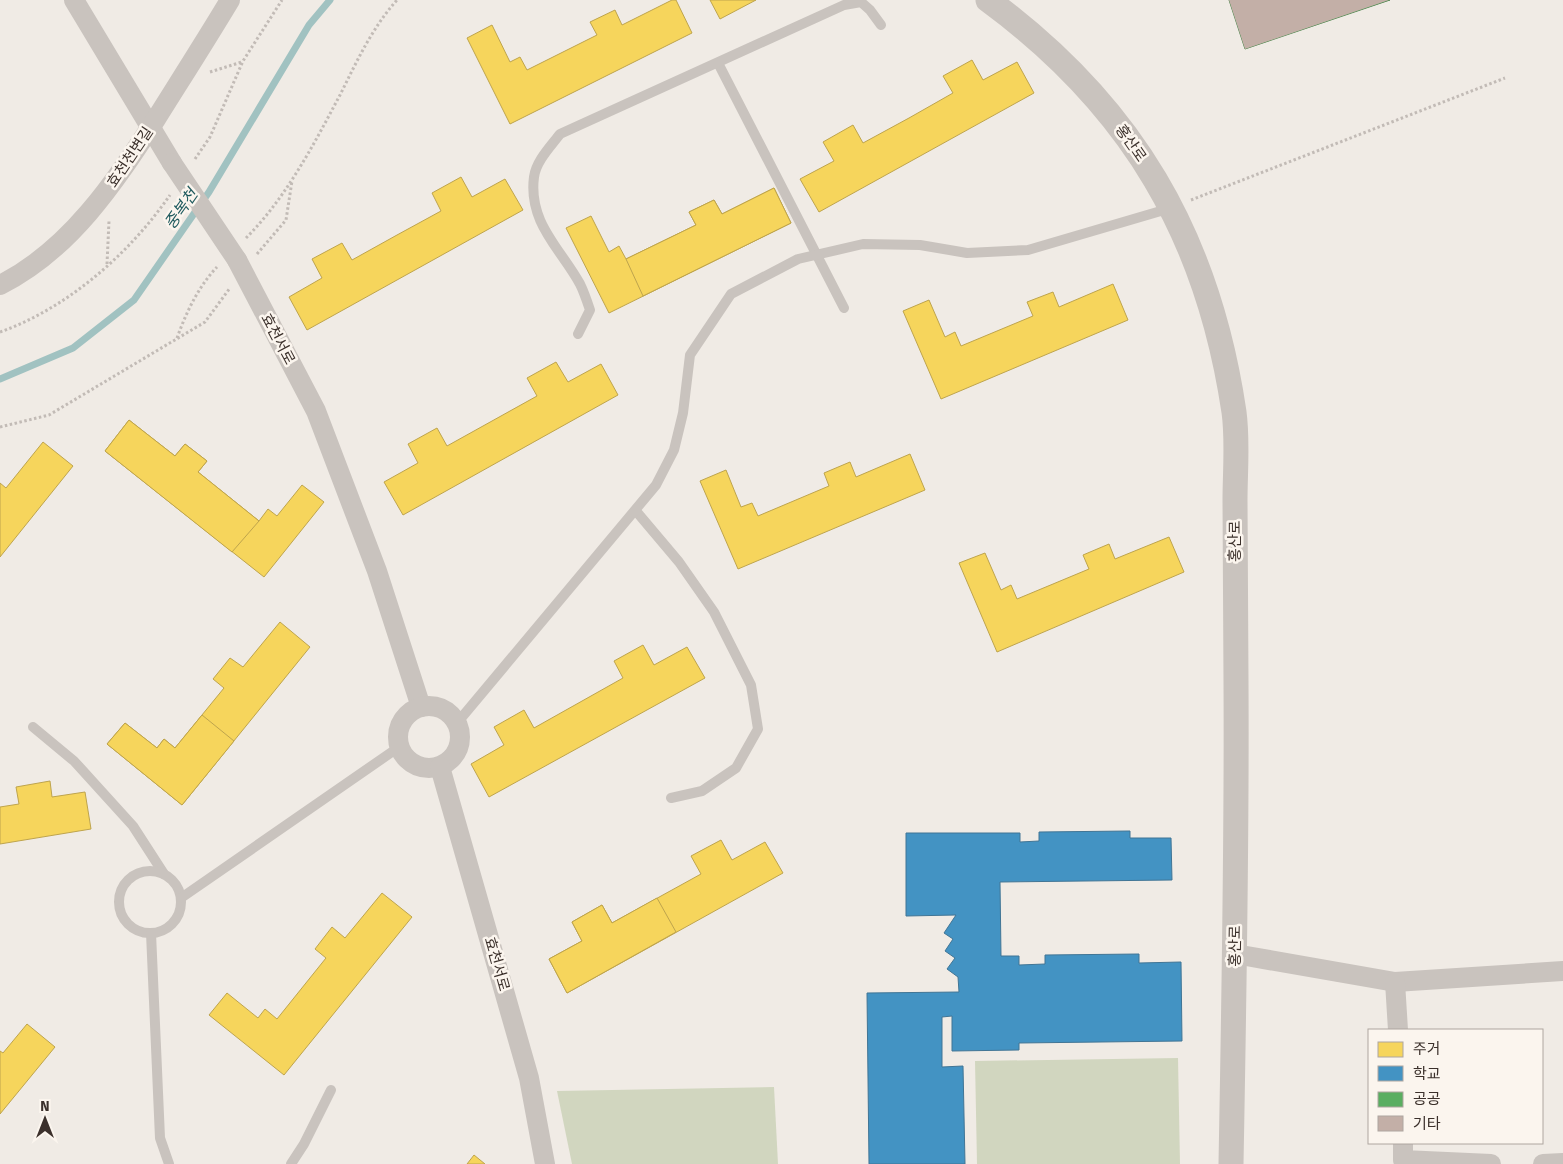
<svg xmlns="http://www.w3.org/2000/svg" width="1563" height="1164" font-family="'Fira Sans','Noto Sans KR',sans-serif">
<rect width="100%" height="100%" fill="#f0ebe5"/>
<g fill="#d1d6bf">
<polygon points="1178,1058 1180,1164 977,1164 975,1061"/>
<polygon points="774,1087 778,1164 572,1164 557,1091"/>
</g>
<g fill="#f6d55c" stroke="#bea44d">
<polygon points="672,0 676,0 692,33 510,124 467,38 492,25 510,62 520,57 527,70 597,35 590,22 615,10 622,25"/>
<polygon points="710,0 756,0 720,19"/>
<polygon points="972,60 983,80 1017,62 1034,93 819,212 800,179 834,161 823,142 853,125 863,143 909,118 953,93 943,76"/>
<polygon points="461,177 472,197 505,179 523,210 307,330 289,297 322,278 312,259 342,243 352,260 397,235 441,211 432,193"/>
<polygon points="774,188 791,223 609,313 566,228 591,216 609,252 619,246 626,259 696,225 689,212 714,200 722,214"/>
<polygon points="774,188 791,223 643,296 626,259 696,225 689,212 714,200 722,214"/>
<polygon points="1113,284 1128,320 941,399 903,311 929,300 945,337 955,332 961,346 1033,316 1027,302 1053,292 1059,307"/>
<polygon points="556,362 568,382 601,364 618,395 403,515 384,482 418,463 408,444 437,428 447,446 537,396 527,378"/>
<polygon points="129,420 175,456 185,444 207,461 198,472 259,521 268,509 277,516 302,485 324,502 264,577 105,451"/>
<polygon points="129,420 175,456 185,444 207,461 198,472 259,521 232,552 105,451"/>
<polygon points="43,442 73,466 0,557 0,483 6,488"/>
<polygon points="910,454 925,490 738,569 700,481 726,470 741,507 752,503 758,516 829,486 824,473 850,462 856,477"/>
<polygon points="1169,537 1184,572 997,652 959,563 985,553 1001,590 1011,585 1017,599 1089,569 1083,555 1109,544 1115,559"/>
<polygon points="280,622 310,647 182,805 107,744 125,723 157,748 164,739 175,748 224,688 213,679 230,658 243,667"/>
<polygon points="643,645 654,665 687,647 705,678 489,797 471,764 504,745 494,727 524,710 534,728 623,678 614,661"/>
<polygon points="202,715 234,741 182,805 107,744 125,723 157,748 164,739 175,748"/>
<polygon points="50,781 52,797 85,792 91,829 0,844 0,807 19,804 16,787"/>
<polygon points="721,840 732,860 765,842 783,873 567,993 549,959 582,941 572,922 602,905 612,923 701,874 691,856"/>
<polygon points="382,893 412,917 284,1075 209,1015 227,993 258,1018 265,1009 277,1019 326,958 315,949 332,927 345,938"/>
<polygon points="657,898 676,932 567,993 549,959 582,941 572,922 602,905 612,923"/>
<polygon points="27,1024 55,1047 0,1114 0,1051 3,1053"/>
<polygon points="474,1155 485,1164 467,1164"/>
</g>
<polygon fill="#4393c3" stroke="#417595" points="1130,831 1130,838 1171,838 1172,880 1000,882 1001,956 1019,956 1019,965 1045,964 1045,955 1139,954 1139,963 1181,962 1182,1041 1019,1043 1019,1050 952,1051 952,1016 942,1017 942,1067 963,1066 965,1164 869,1164 867,993 959,992 958,977 947,969 955,958 945,951 953,939 944,933 956,915 906,916 906,833 1020,833 1020,842 1039,841 1039,832"/>
<polygon fill="#5aae61" stroke="#518851" points="1229,0 1390,0 1245,49"/>
<g fill="none" stroke-linecap="round" stroke-linejoin="round">
<polyline stroke="#a1c2c1" stroke-width="7" points="0,379 73,348 134,300 209,192 309,25 330,0"/>
</g>
<polygon fill="#c3afa7" points="1229,0 1389,0 1245,49"/>
<g fill="none" stroke-linecap="round" stroke-linejoin="round">
<g stroke="#c2bbb6" stroke-width="3" stroke-dasharray="2.5 2.5" stroke-linecap="butt">
<polyline points="210,72 242,62"/>
<polyline points="195,159 210,137 243,61 282,0"/>
<polyline points="1191,200 1505,78"/>
<path d="M 246,238 C 286,198 314,144 340,95 C 357,61 372,28 397,0"/>
<polyline points="257,254 286,220 292,181"/>
<polyline points="107,264 109,221"/>
<path d="M 0,332 C 68,308 130,253 170,195"/>
<path d="M 177,338 C 186,313 198,287 217,267"/>
<polyline points="0,427 49,415 205,322 230,288"/>
</g>
<g stroke="#c9c3be" stroke-width="10">
<polyline points="718,63 844,308"/>
<path d="M 578,334 L 590,310 C 587,301 584,292 580,284 C 561,249 528,223 534,177 C 536,161 551,146 560,134 L 844,5 L 861,2 L 870,10 L 881,25"/>
<polyline points="636,511 679,562 714,612 751,685 758,729 736,768 702,791 671,798"/>
<polyline points="457,723 656,485 674,450 683,413 690,355 731,294 798,259 863,244 920,245 967,253 1028,250 1171,208"/>
<polyline points="33,727 74,761 133,826 164,874"/>
<circle cx="150" cy="902" r="31"/>
<polyline points="181,898 399,747"/>
<polyline points="151,933 160,1138 169,1164"/>
<polyline points="291,1164 304,1144 331,1090"/>
</g>
<g stroke="#c9c3be" stroke-width="20">
<polyline points="74,0 172,163"/>
<polyline points="237,260 316,411 377,571 421,707"/>
<path d="M 0,285 C 70,250 114,183 156,119 C 181,79 206,40 230,0"/>
<circle cx="429" cy="737" r="31"/>
<polyline points="440,767 529,1078 545,1164"/>
<polyline points="1235,954 1395,982 1563,971"/>
<polyline points="1395,982 1398,1030"/>
<polyline points="1403,1143 1403,1160 1491,1164"/>
<polyline points="1543,1164 1563,1163"/>
</g>
<path stroke="#c9c3be" stroke-width="25" d="M 988,0 C 1132,106 1208,236 1234,412 C 1238,441 1235,472 1235,500 C 1235,561 1236,621 1236,682 C 1237,843 1234,1003 1231,1164"/>
<polyline stroke="#c9c3be" stroke-width="20" points="172,163 237,260"/>
</g>
<g text-anchor="middle" dominant-baseline="central" stroke-width="5" stroke-linejoin="round" paint-order="stroke">
<g font-size="15" fill="#3b302b" stroke="#fbf5ee">
<text transform="translate(1131 143) rotate(55)">홍산로</text>
<text transform="translate(130 157) rotate(-56)">효천천변길</text>
<text transform="translate(278 339) rotate(62)">효천서로</text>
<text transform="translate(1235 541) rotate(-90)">홍산로</text>
<text transform="translate(1235 946) rotate(-89)">홍산로</text>
<text transform="translate(497 964) rotate(74)">효천서로</text>
</g>
<g font-size="16" font-style="italic" fill="#1f5a5e" stroke="#fbf5ee">
<text transform="translate(181 209) rotate(-55)">중복천</text>
</g>
</g>
<rect x="1368" y="1029" width="175" height="115" fill="#fbf5ee" stroke="#aea6a0"/>
<rect x="1378" y="1042" width="25" height="15" fill="#f6d55c" stroke="#aea6a0"/>
<text x="1413" y="1054" font-size="15" fill="#3b302b">주거</text>
<rect x="1378" y="1066" width="25" height="15" fill="#4393c3" stroke="#aea6a0"/>
<text x="1413" y="1079" font-size="15" fill="#3b302b">학교</text>
<rect x="1378" y="1092" width="25" height="15" fill="#5aae61" stroke="#aea6a0"/>
<text x="1413" y="1104" font-size="15" fill="#3b302b">공공</text>
<rect x="1378" y="1116" width="25" height="15" fill="#c3afa7" stroke="#aea6a0"/>
<text x="1413" y="1129" font-size="15" fill="#3b302b">기타</text>
<g transform="translate(45 1119)" stroke="#fbf5ee" stroke-width="4" paint-order="stroke">
<path d="M0-4L9 19L0 12L-9 19Z" fill="#3b302b"/>
<text y="-8" font-size="14" font-weight="bold" text-anchor="middle" fill="#3b302b">N</text>
</g>
</svg>
